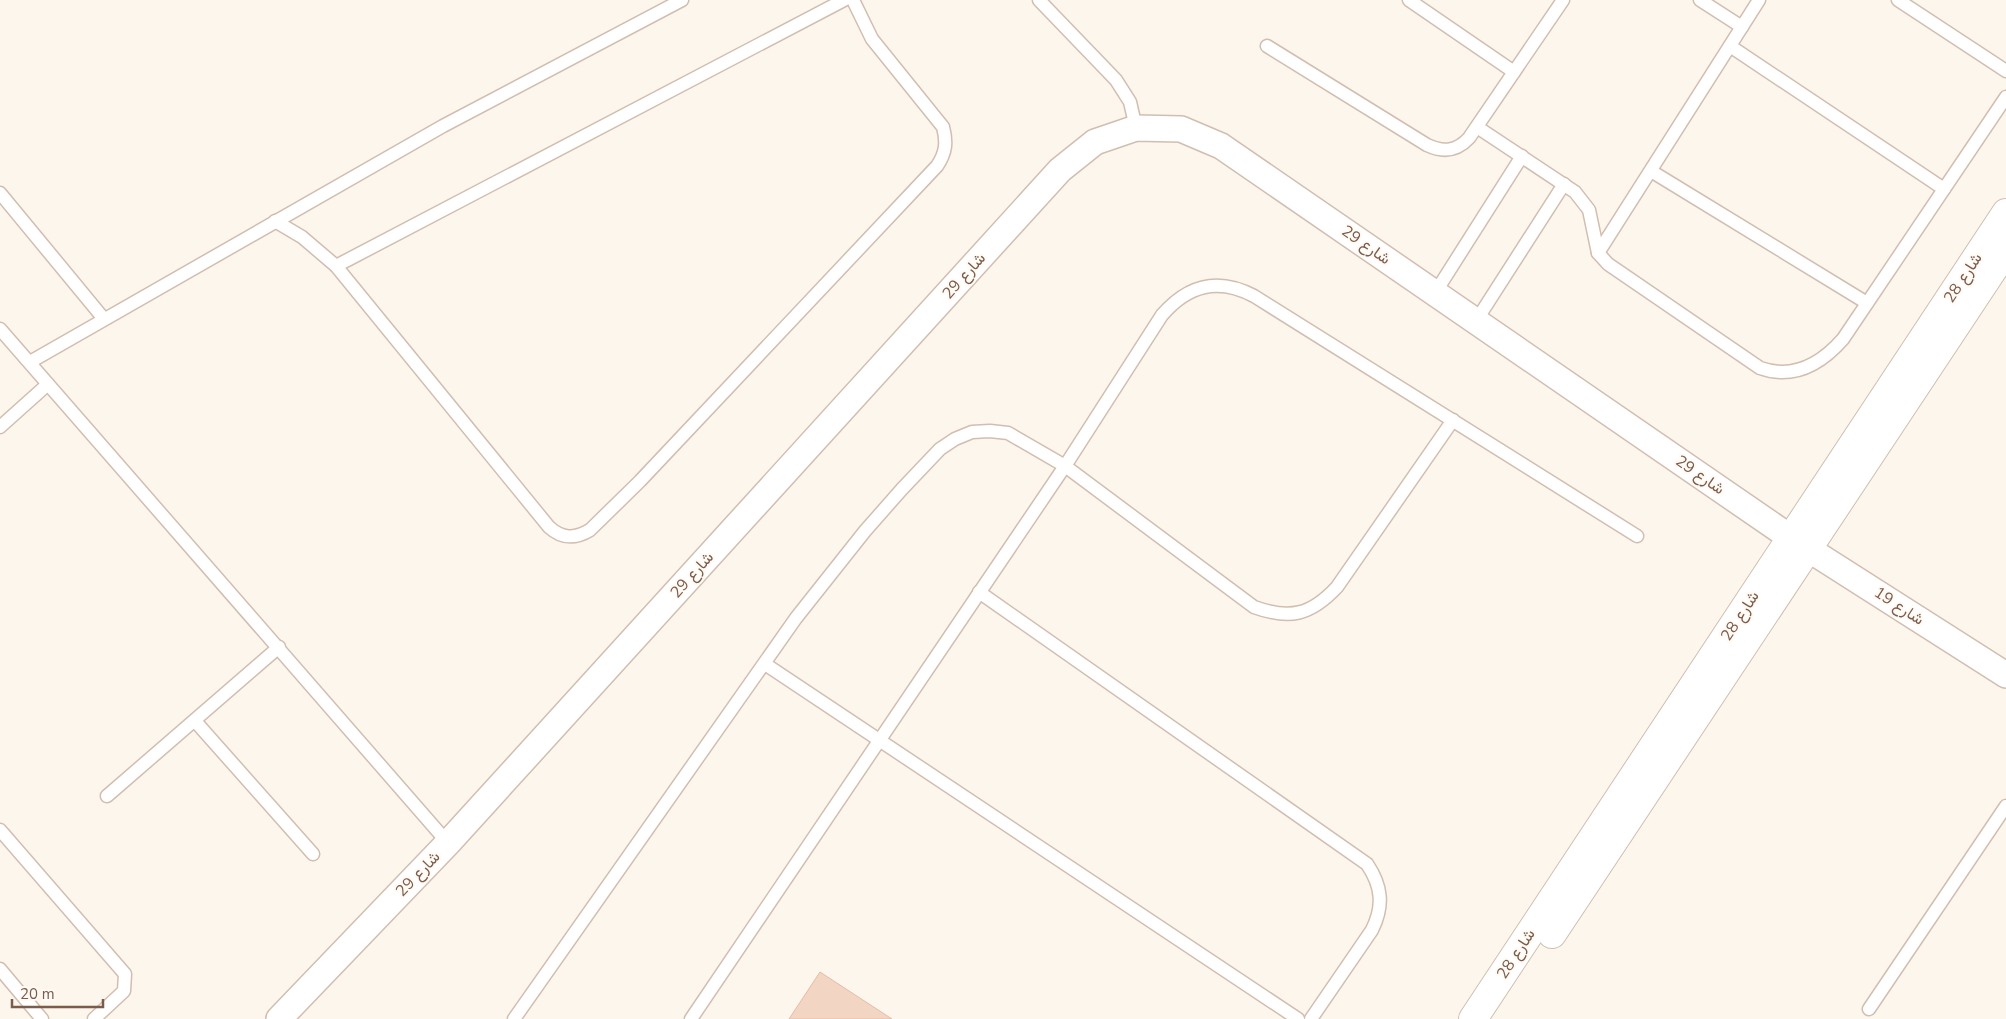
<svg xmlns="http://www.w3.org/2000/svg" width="2006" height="1019" font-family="'Nunito Sans',Vazirmatn,sans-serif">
<rect width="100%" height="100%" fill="#fdf6ec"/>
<polygon fill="#f3d5c3" stroke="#e6bba3" points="820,972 892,1019 789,1019"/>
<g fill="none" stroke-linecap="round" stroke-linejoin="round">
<g stroke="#d1beb0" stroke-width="15">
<g id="service">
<polyline points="1039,0 1116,80 1130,102 1136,128"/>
<polyline points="1409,0 1514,72"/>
<polyline points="1700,0 1742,27"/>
<polyline points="1898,0 2006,71"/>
<path d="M 1267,46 L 1427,145 C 1444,153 1457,151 1469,138 L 1563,0"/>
<polyline points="1730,46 1944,189"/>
<path d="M 1477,127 L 1575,192 L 1589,210 L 1598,253 L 1608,264 L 1760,368 C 1794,380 1821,364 1843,339 L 2006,97"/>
<polyline points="1651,171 1867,303"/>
<polyline points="0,193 104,319"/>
<path d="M 275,221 L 302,237 L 336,266 L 549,527 C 562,539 575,539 590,530 L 640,481 L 937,166 C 946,153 947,142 943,127 L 872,39 L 853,0"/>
<polyline points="1598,253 1759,0"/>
<polyline points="336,266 844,0"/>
<polyline points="1435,293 1522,156"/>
<polyline points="1476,321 1564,184"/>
<polyline points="0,329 448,843"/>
<polyline points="30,362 443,126 682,0"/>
<polyline points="0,427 48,384"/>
<path d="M 979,592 L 1367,864 C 1382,886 1384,906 1372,930 L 1311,1019"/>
<polyline points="765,664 1298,1019"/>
<polyline points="195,721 313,854"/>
<polyline points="107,796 279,647"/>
<polyline points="0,830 125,974 124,991 94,1019"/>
<polyline points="0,969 42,1019"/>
<polyline points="1869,1009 2006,806"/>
<path d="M 514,1019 L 796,618 L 865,531 L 902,489 L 940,449 L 955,439 L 972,432 L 990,431 L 1008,433 L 1065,466 L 1254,607 C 1290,620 1311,615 1337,587 L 1453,420"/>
<path d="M 691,1019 L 1065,466 L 1162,315 C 1188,285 1218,277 1254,296 L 1637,536"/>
</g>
</g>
<g stroke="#d1beb0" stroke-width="28">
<polyline id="minor" points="279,1019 448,843 1060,170 1095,142 1136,128 1181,129 1221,146 1791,538 2006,675"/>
</g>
<g stroke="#d1beb0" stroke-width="30">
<g id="tertiary">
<polyline points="1552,934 2006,250"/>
<polyline points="1473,1019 2006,213"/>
</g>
</g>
<use href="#service" stroke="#fff" stroke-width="12"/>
<use href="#minor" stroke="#fff" stroke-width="25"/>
<use href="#tertiary" stroke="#fff" stroke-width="28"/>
</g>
<g text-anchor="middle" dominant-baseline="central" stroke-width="4" stroke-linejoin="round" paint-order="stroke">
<g font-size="16" fill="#7a5c4d" stroke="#fffaf3">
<text transform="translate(1366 245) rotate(35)">شارع 29</text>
<text transform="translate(964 276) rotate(-48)">شارع 29</text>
<text transform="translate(1963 278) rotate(-57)">شارع 28</text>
<text transform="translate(1700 475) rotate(35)">شارع 29</text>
<text transform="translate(692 575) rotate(-48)">شارع 29</text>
<text transform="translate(1899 606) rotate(33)">شارع 19</text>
<text transform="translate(1740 616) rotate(-57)">شارع 28</text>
<text transform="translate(418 874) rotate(-46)">شارع 29</text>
<text transform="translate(1516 954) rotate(-57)">شارع 28</text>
</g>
</g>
<path d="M12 999v8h91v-8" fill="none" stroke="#7a5c4d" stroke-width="2.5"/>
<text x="20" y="999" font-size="15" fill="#7a5c4d" stroke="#fffaf3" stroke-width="4" paint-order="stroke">20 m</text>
</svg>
